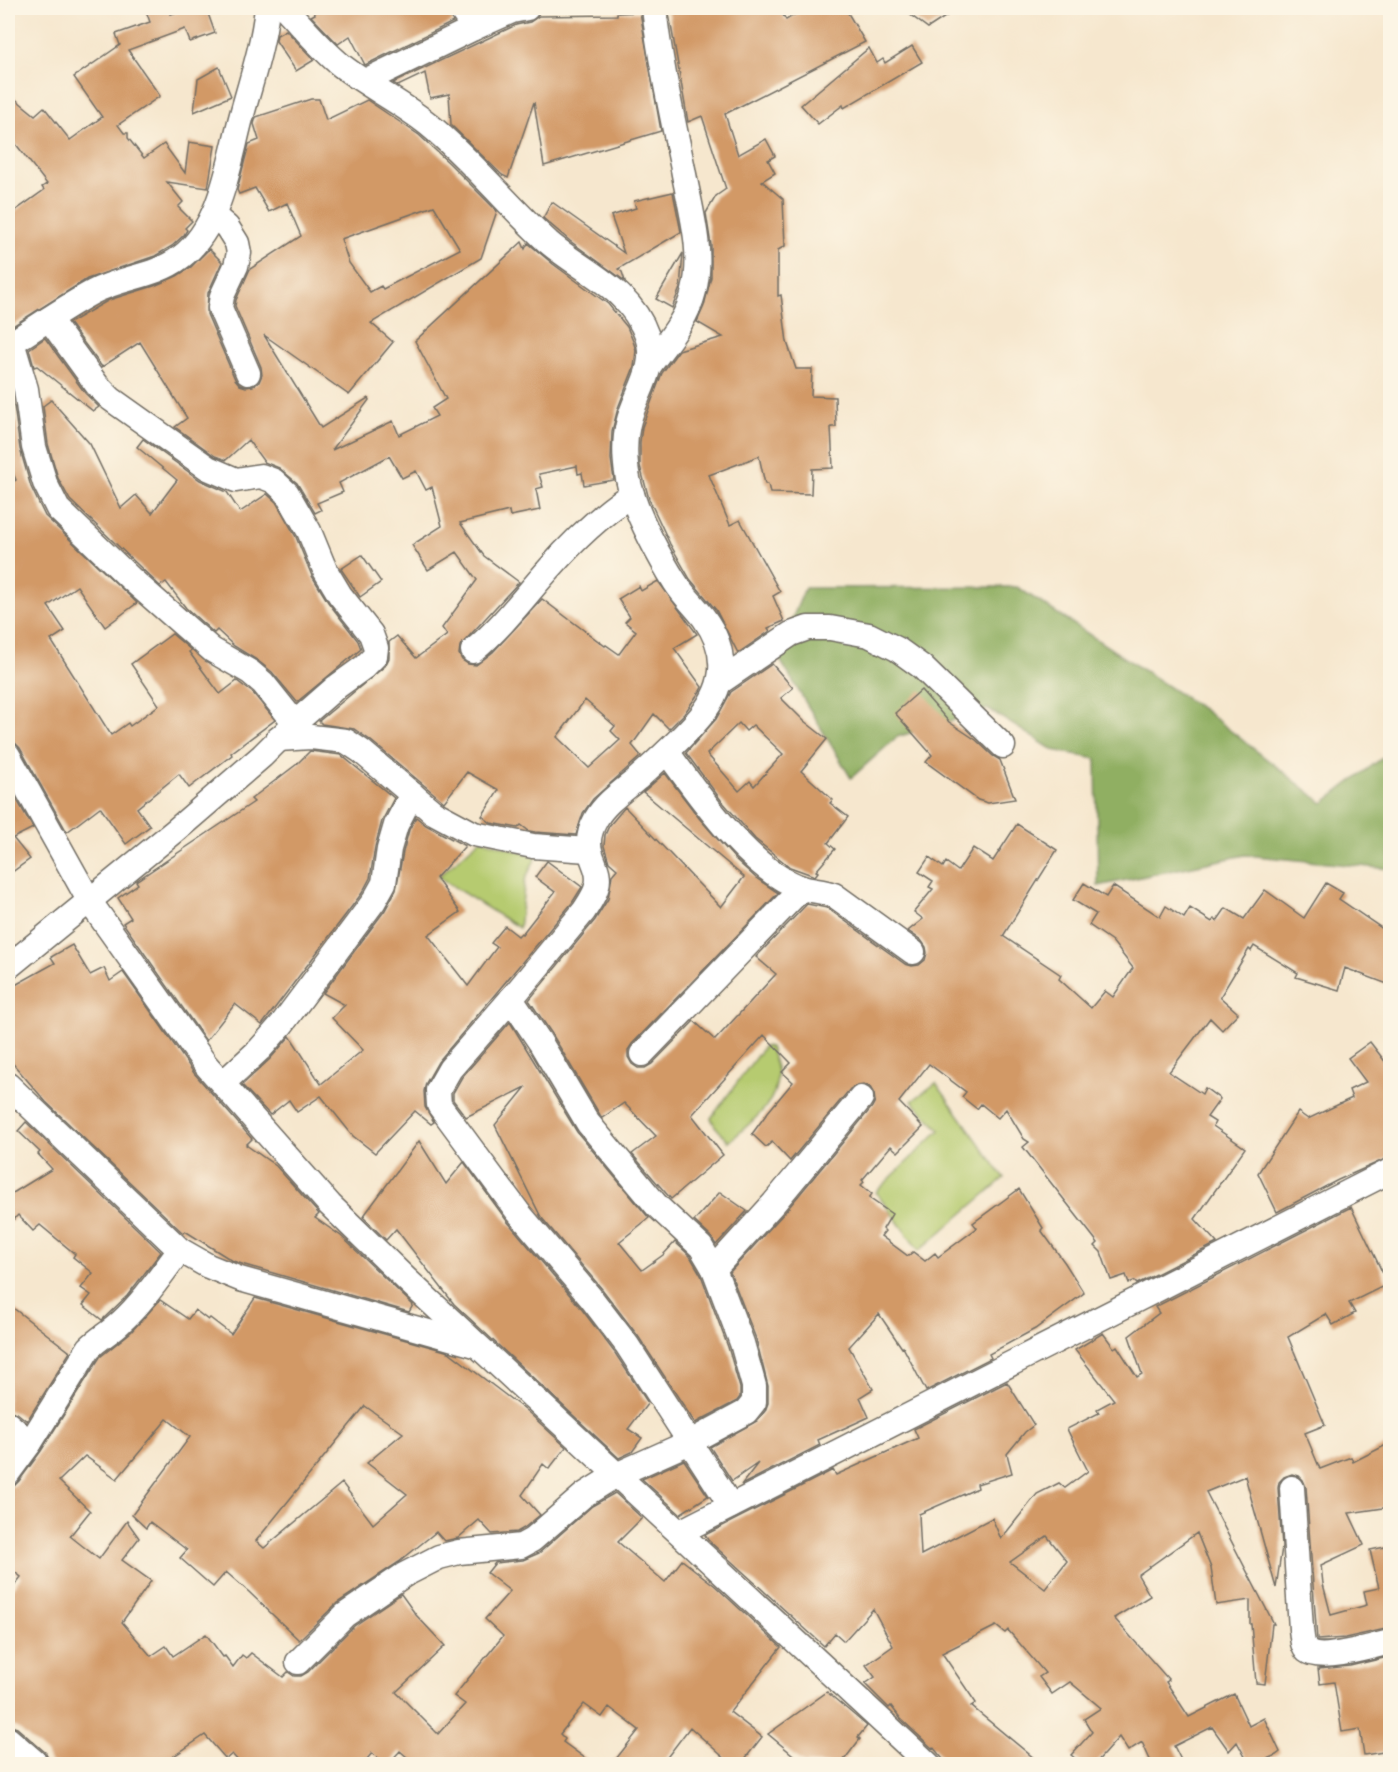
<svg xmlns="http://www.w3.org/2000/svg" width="1398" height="1772" font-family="'IM FELL English',serif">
<rect width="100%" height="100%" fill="#fcf5e5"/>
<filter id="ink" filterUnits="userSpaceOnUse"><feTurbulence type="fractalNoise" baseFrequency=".0167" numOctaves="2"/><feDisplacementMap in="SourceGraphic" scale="12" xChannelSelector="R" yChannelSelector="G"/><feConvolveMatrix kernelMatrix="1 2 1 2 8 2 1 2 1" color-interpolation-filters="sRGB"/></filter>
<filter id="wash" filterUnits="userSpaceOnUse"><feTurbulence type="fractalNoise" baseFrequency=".008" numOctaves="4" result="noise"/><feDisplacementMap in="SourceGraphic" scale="24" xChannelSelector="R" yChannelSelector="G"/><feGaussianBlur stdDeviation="1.35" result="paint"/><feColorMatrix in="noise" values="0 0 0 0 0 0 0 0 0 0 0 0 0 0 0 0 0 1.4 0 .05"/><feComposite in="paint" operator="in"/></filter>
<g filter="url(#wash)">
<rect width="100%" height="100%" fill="#f6e7ce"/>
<g fill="#b6cb6f" stroke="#707b4d" stroke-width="1.5">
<polygon points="481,839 536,857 525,880 519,928 438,877"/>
<path d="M 764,1046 L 770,1047 C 772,1056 777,1066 777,1075 C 778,1105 748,1124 729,1142 L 715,1126 L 711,1118 Z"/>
<polygon points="936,1083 1004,1178 919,1251 876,1192 940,1130 912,1101"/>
</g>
<polygon fill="#90af62" stroke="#5e6d46" stroke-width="1.5" points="1017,587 1204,710 1323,803 1390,752 1390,869 1245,855 1098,886 1096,759 1053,750 988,709 897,737 851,778 777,655 805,588"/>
<g id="blocks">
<g fill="#d29966" fill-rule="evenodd">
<polygon points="145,8 168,8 171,14 189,8 206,8 215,33 190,42 185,29 128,50 160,96 118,125 124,133 128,133 128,138 144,158 164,144 185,173 189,142 215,146 208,188 167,182 183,202 178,207 192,221 185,228 187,230 184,235 172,246 155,256 87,279 8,329 8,216 44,190 42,187 47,184 8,134 8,93 35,115 44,107 70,140 102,117 74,77 120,45 116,34 150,22"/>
<polygon points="313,8 446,8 453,22 365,65 350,36 338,44 311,16 315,14"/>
<polygon points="668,8 779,8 786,20 806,8 845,8 865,42 725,114 738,155 766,139 775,156 768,160 775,173 762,181 783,199 785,246 778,250 778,296 781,295 787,342 796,369 812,369 811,396 835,397 836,427 831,427 833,468 812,469 811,494 770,493 768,484 765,484 759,456 709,475 730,525 740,520 780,592 773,596 784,621 768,628 770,631 738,653 716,610 690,579 670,544 649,499 640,466 640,442 642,427 662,373 679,350 723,337 697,322 704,306 711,277 711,245 706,213 716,196 726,189 702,116 688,122"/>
<polygon points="901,8 959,8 928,28"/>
<polygon points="640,12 661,131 544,166 534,102 508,178 502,175 451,125 449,94 430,98 425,73 398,86 393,83 516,25 530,22 539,16 617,15 617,13"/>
<polygon points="286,30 314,60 296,71 276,41 277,35"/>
<polygon points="912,46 922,62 844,108 843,105 818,124 801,105 869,48 877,63 883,59 885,63"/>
<polygon points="219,67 231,96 194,112 198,79"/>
<path d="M 311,99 L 319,99 L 326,120 L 367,100 L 419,135 L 449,163 L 497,211 L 481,258 L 371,323 L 393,342 L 349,395 L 264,335 L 321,428 L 368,398 L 369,400 L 332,450 L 393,421 L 399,435 L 437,416 L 432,408 L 446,399 L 415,341 L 522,242 L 525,249 L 528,243 L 553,264 L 608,304 L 627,327 L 633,341 L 636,350 L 634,367 L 618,408 L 612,431 L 611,459 L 614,480 L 584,485 L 582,473 L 578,474 L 577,466 L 539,474 L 543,487 L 536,489 L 540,510 L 510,516 L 509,511 L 460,523 L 484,556 L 519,582 L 460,646 L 459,654 L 462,660 L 468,664 L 476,665 L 493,652 L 542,599 L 605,646 L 606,645 L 619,654 L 636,631 L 625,622 L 630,617 L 618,599 L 639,586 L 641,591 L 658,581 L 697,634 L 674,648 L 702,687 L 700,691 L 684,714 L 669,729 L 654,714 L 632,745 L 641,756 L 593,799 L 583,813 L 576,835 L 535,832 L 529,831 L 521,825 L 518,828 L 491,823 L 482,816 L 499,790 L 467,772 L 444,802 L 370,740 L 354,729 L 322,724 L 319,721 L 385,666 L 389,658 L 389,642 L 397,636 L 416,658 L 447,635 L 442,628 L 477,580 L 457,552 L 428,570 L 412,545 L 442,526 L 432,487 L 426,490 L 416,471 L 402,478 L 389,456 L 339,483 L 343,492 L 317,503 L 321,510 L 315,513 L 297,483 L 279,468 L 264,462 L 248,440 L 226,460 L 215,456 L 175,427 L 187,418 L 140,342 L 102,367 L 69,323 L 109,300 L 154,286 L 177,276 L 191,267 L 209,249 L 222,262 L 208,293 L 207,314 L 235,379 L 240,385 L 246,387 L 253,386 L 259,382 L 262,375 L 261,367 L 235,306 L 236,300 L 250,269 L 301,236 L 287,203 L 269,212 L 255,188 L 239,194 L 237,190 L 249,144 L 259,140 L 254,124 L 256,117 ZM 434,206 L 460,249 L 383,289 L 381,286 L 370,292 L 349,263 L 341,239 ZM 585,700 L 615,726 L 611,731 L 620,740 L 589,768 L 557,737 Z"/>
<polygon points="673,192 681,232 618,269 622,272 625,281 570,241 543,218 552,202 624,253 611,216 636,208 634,201"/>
<polygon points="683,253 680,288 672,308 656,299"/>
<polygon points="45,338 85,393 99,407 93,411 37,366 34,367 29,349"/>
<polygon points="8,395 14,406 20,449 31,487 45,516 137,603 105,627 77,586 48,606 65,631 51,640 111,735 128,723 130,726 159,705 131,664 172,634 191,650 189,652 220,694 237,681 253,693 275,720 231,753 232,755 189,788 179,774 137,808 150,826 126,844 100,807 67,832 20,748 15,743 8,740 8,485 16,480 8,462"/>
<polygon points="51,400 90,444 121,508 136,495 152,513 177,480 137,447 143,439 200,480 227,492 240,512 267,494 276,502 296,537 312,576 328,602 358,641 361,649 297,702 272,672 257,660 234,646 217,630 214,633 186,608 166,582 160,586 70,500 58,478 48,444 43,406"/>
<polygon points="362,555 381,582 360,597 341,569"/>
<path d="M 772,664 L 793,688 L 781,698 L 804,721 L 827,739 L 801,771 L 833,800 L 830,803 L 848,817 L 828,843 L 835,849 L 816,871 L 818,872 L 815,876 L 790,867 L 755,839 L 721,800 L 686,753 L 716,719 L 731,692 ZM 739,723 L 746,731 L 753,725 L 783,754 L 754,786 L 750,781 L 739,791 L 707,754 Z"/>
<polygon points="921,690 949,722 976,740 993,756 1000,760 1015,799 988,803 978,800 926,762 932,755 895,713"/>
<polygon points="310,751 341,755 394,798 382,821 375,847 370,878 362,893 262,1025 235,1004 206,1041 123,923 131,918 118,898 138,884 136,881 254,802 251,799 297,764"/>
<polygon points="665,773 699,818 735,859 756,878 778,893 632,1044 628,1050 628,1057 632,1064 638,1068 645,1068 652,1064 694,1021 715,1040 776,974 756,957 807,904 827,908 905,964 912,966 919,965 925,960 927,953 926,947 921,940 908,931 923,919 914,912 933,889 929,887 933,881 919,872 929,857 943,867 946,862 958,871 973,848 993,861 1017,824 1057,850 1003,936 1061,975 1059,979 1091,1008 1105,991 1113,997 1133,968 1112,941 1089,925 1096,914 1073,900 1084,883 1106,897 1113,886 1160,917 1166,906 1184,918 1190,908 1212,922 1214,919 1217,921 1226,908 1244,919 1265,890 1304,918 1326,883 1343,893 1339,899 1390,934 1390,985 1345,968 1339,990 1296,977 1298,973 1254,946 1251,951 1249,949 1220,997 1238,1013 1222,1030 1210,1018 1169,1072 1202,1094 1205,1088 1220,1099 1207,1117 1215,1122 1213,1126 1245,1148 1195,1219 1217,1243 1137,1284 1134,1281 1129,1283 1126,1275 1111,1280 1101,1252 1095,1246 1098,1243 1023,1147 1029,1142 1024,1139 1006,1109 998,1118 981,1104 977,1109 962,1097 966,1092 929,1064 899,1102 923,1127 898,1152 891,1146 862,1180 864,1182 861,1185 872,1194 869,1198 892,1214 883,1229 885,1231 881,1236 908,1256 913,1252 925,1261 935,1253 938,1257 977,1228 973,1223 1019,1189 1043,1228 1041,1230 1065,1263 1084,1293 1035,1329 989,1354 991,1358 926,1391 903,1347 902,1348 879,1314 849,1347 873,1389 860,1397 869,1417 818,1440 820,1445 741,1485 758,1463 732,1481 710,1447 757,1421 765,1411 768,1403 768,1386 756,1339 730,1272 785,1212 872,1107 875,1101 874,1094 870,1087 864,1084 857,1085 850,1089 790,1161 772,1142 766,1147 752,1134 768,1112 793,1082 782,1072 791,1063 764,1035 692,1115 723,1155 671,1199 632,1154 656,1136 624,1103 602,1118 600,1115 552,1034 529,1000 595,920 608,899 612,875 617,869 609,862 604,846 605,835 609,826 625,807 721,907 744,877 643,792"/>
<polygon points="14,795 33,828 13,838 30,859 8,875 8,797"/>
<polygon points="416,817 426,825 465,846 436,878 460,912 428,935 468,986 497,947 491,943 505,926 518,936 521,933 522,934 555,892 535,877 547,861 582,887 572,903 438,1062 426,1083 424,1091 425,1107 434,1122 431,1124 415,1111 375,1153 353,1136 321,1096 297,1112 289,1100 270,1115 242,1085 270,1059 290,1036 321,1084 363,1050 332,1018 345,1005 323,993 385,910 396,890 403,852 409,830"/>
<polygon points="72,945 90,975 104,968 110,981 123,972 194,1073 252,1139 246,1145 276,1166 319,1214 315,1218 341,1236 413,1305 409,1312 245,1265 233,1261 185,1231 183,1233 46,1102 8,1058 8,989 55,963 51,957"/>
<polygon points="510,1022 577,1132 649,1218 619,1242 642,1270 663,1255 675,1242 690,1256 701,1275 728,1347 740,1388 740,1397 737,1401 695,1423 638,1336 602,1289 541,1217 495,1125 526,1087 466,1117 453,1100 453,1093 462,1077"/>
<polygon points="1370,1042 1390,1068 1390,1157 1338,1180 1277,1212 1258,1173 1298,1112 1308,1119 1352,1098 1349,1090 1366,1082 1348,1058"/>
<polygon points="26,1122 161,1252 127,1296 102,1320 83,1305 91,1295 81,1288 93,1273 73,1257 75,1254 40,1225 33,1231 18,1215 8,1225 8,1196 52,1169 38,1154 40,1152 18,1131"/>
<polygon points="419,1141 446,1184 464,1162 507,1221 580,1307 615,1353 648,1403 628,1429 642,1438 632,1452 619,1458 454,1304 396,1229 386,1240 363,1217"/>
<polygon points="720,1192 747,1211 716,1245 711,1237 694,1221"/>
<path d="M 1351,1207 L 1388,1284 L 1349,1303 L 1355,1313 L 1333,1325 L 1326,1314 L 1288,1337 L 1325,1425 L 1305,1433 L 1320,1469 L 1351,1457 L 1353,1462 L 1390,1443 L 1390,1507 L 1349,1513 L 1364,1545 L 1321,1565 L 1323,1584 L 1331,1615 L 1367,1605 L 1364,1591 L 1379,1588 L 1370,1550 L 1390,1546 L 1390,1628 L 1345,1638 L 1317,1640 L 1306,1487 L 1303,1480 L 1299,1476 L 1292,1474 L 1284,1477 L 1279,1482 L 1278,1488 L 1282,1547 L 1276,1588 L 1245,1476 L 1206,1492 L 1274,1624 L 1272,1624 L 1265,1684 L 1256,1683 L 1251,1624 L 1250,1624 L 1250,1600 L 1216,1605 L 1211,1568 L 1197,1533 L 1138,1575 L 1150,1596 L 1114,1618 L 1169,1680 L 1166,1682 L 1189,1717 L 1234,1694 L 1249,1726 L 1264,1718 L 1280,1752 L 1276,1755 L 1256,1764 L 1249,1764 L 1237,1742 L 1229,1751 L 1212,1727 L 1174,1746 L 1183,1764 L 1152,1764 L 1142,1742 L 1128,1751 L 1119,1737 L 1095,1764 L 1082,1764 L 1071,1755 L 1092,1732 L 1084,1719 L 1101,1708 L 1070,1682 L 1052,1694 L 1039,1677 L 1045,1673 L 1008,1630 L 1005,1633 L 996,1626 L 942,1653 L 976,1703 L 971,1706 L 1041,1764 L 947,1764 L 933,1747 L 932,1748 L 901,1719 L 891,1706 L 889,1708 L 865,1684 L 875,1677 L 866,1665 L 893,1646 L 873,1609 L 844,1641 L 835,1633 L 824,1646 L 708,1540 L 705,1535 L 833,1470 L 836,1475 L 918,1438 L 914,1429 L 1007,1382 L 1034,1425 L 1025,1432 L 1007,1454 L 1012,1473 L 977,1484 L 978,1488 L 919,1514 L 921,1555 L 992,1518 L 1001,1539 L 1037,1494 L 1059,1483 L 1065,1488 L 1088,1471 L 1067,1429 L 1099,1413 L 1097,1409 L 1114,1400 L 1075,1350 L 1103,1333 L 1114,1348 L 1117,1346 L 1137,1377 L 1142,1374 L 1129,1336 L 1159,1313 L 1155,1307 ZM 1047,1536 L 1067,1561 L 1045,1589 L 1010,1562 Z"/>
<path d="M 255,1298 L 449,1352 L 529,1413 L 566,1447 L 549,1469 L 543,1464 L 522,1495 L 540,1515 L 524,1528 L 517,1532 L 492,1534 L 479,1520 L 458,1538 L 444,1541 L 436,1532 L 399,1562 L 337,1603 L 299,1640 L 249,1592 L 226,1572 L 213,1587 L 180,1558 L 187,1550 L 150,1522 L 146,1528 L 132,1515 L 190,1437 L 167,1419 L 117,1479 L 85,1456 L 59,1481 L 90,1511 L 70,1536 L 99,1559 L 127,1521 L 139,1538 L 122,1560 L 151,1581 L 122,1622 L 151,1656 L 166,1646 L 173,1656 L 206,1634 L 223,1657 L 225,1656 L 233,1667 L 242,1655 L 246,1658 L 251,1653 L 283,1677 L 288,1672 L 294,1676 L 301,1676 L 308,1672 L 354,1626 L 401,1594 L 416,1615 L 445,1646 L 396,1692 L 438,1734 L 465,1704 L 454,1696 L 503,1636 L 485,1619 L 510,1591 L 487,1573 L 495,1563 L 523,1560 L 539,1553 L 592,1506 L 615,1493 L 642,1518 L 618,1542 L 665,1582 L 682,1560 L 714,1585 L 781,1647 L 730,1712 L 762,1737 L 741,1764 L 731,1764 L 690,1727 L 662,1764 L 612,1764 L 639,1730 L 609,1707 L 602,1717 L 584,1704 L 560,1734 L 565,1739 L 563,1742 L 593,1764 L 415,1764 L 400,1751 L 388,1764 L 385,1764 L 372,1753 L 363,1764 L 241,1764 L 232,1754 L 226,1759 L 205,1735 L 162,1764 L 51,1764 L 46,1753 L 17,1728 L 8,1725 L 8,1594 L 21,1577 L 8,1567 L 8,1487 L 14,1486 L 19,1481 L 41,1451 L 100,1357 L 131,1332 L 160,1300 L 188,1319 L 195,1310 L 208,1320 L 210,1318 L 231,1334 ZM 365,1406 L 403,1433 L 367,1463 L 407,1494 L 373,1524 L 342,1483 L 264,1548 L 256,1541 Z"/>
<polygon points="8,1304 70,1352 27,1421 17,1413 8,1410"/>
<polygon points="684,1460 708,1496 680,1514 642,1479"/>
<polygon points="1388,1657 1390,1668 1390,1751 1364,1755 1360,1729 1342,1732 1334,1682 1320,1684 1318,1669 1350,1666"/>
<polygon points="827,1692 867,1726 858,1737 860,1739 841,1764 804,1764 768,1734"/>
</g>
</g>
</g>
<g filter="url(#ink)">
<use href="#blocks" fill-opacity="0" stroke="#726d64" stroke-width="1.5"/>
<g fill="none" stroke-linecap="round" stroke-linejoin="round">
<g stroke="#726d64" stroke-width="27">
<g id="minor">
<path d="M 285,8 C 303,27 321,49 342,66 C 369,87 401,102 428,124 C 472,160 506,204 548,242 C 583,272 631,289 647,336 C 659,368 634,395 628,424 C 623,445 625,473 632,494 C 639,519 661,560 675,582 C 683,595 695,606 704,618 C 731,655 725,690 695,723 C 677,743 657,761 637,779 C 623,791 605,803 596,819 C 577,853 603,862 597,886 C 595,895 589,903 584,911 L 511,999 L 450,1069 L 438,1090 L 439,1105 L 518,1212 L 591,1298 L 627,1345 L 731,1506"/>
<polyline points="460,8 474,28"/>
<polyline points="365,81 474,28 512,11 527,8"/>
<polyline points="213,215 227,227 237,243 239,253 236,266 222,296 220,308 248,373"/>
<polyline points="12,342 26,389 34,447 45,483 58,509 130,578 212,650 250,672 263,683 295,723"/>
<path d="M 8,345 C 36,328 63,308 93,292 C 121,277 155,277 181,257 C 221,227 229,163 241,118 C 251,81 263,46 267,8"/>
<path d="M 650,365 C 667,342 687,320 694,291 C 704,252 690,208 683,169 C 672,115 660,62 654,8"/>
<path d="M 473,651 C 503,626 524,597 549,569 C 574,540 601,515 632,494"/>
<polyline points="720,682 791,634 808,628 830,628 869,635 897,649 922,667 1003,746"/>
<polyline points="278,739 311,737 346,741 361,751 433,812 474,834 533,846 588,850"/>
<path d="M 667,752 C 698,794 751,872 802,888 C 813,891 823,891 834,895 L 913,952"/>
<polyline points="8,755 90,902 206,1065 330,1205 407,1280 928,1764"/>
<polyline points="8,967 175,831 262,756 295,723 335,688 364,667 375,656 376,648 371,634 340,595 325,570 309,531 287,493 274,481 261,476 236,480 208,468 111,399 97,385 49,319"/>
<polyline points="642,1054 802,888"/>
<polyline points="223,1083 260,1049 282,1024 374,901 384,883 389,849 396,825 412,794"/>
<polyline points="8,1085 180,1250 208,1266 240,1279 475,1345"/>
<polyline points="714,1269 774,1203 861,1098"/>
<polyline points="8,1424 30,1443"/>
<path d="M 8,1473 L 30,1443 L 89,1348 C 99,1338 111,1332 121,1322 C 144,1301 161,1275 180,1250"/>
<path d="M 1292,1488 L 1301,1629 C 1302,1636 1302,1646 1307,1651 C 1320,1662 1374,1646 1390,1642"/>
<polyline points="680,1532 1390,1171"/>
<polyline points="298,1662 345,1615 404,1575 439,1557 459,1552 521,1546 532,1540 584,1495 616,1475 690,1442 746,1412 754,1402 754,1386 742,1343 714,1269 701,1247 657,1206 588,1123 540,1042 511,999"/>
<polyline points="8,1739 37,1764"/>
</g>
</g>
<use href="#minor" stroke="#fff" stroke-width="24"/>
</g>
</g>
<rect width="1398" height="1772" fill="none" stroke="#fcf5e5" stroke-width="30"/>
</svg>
